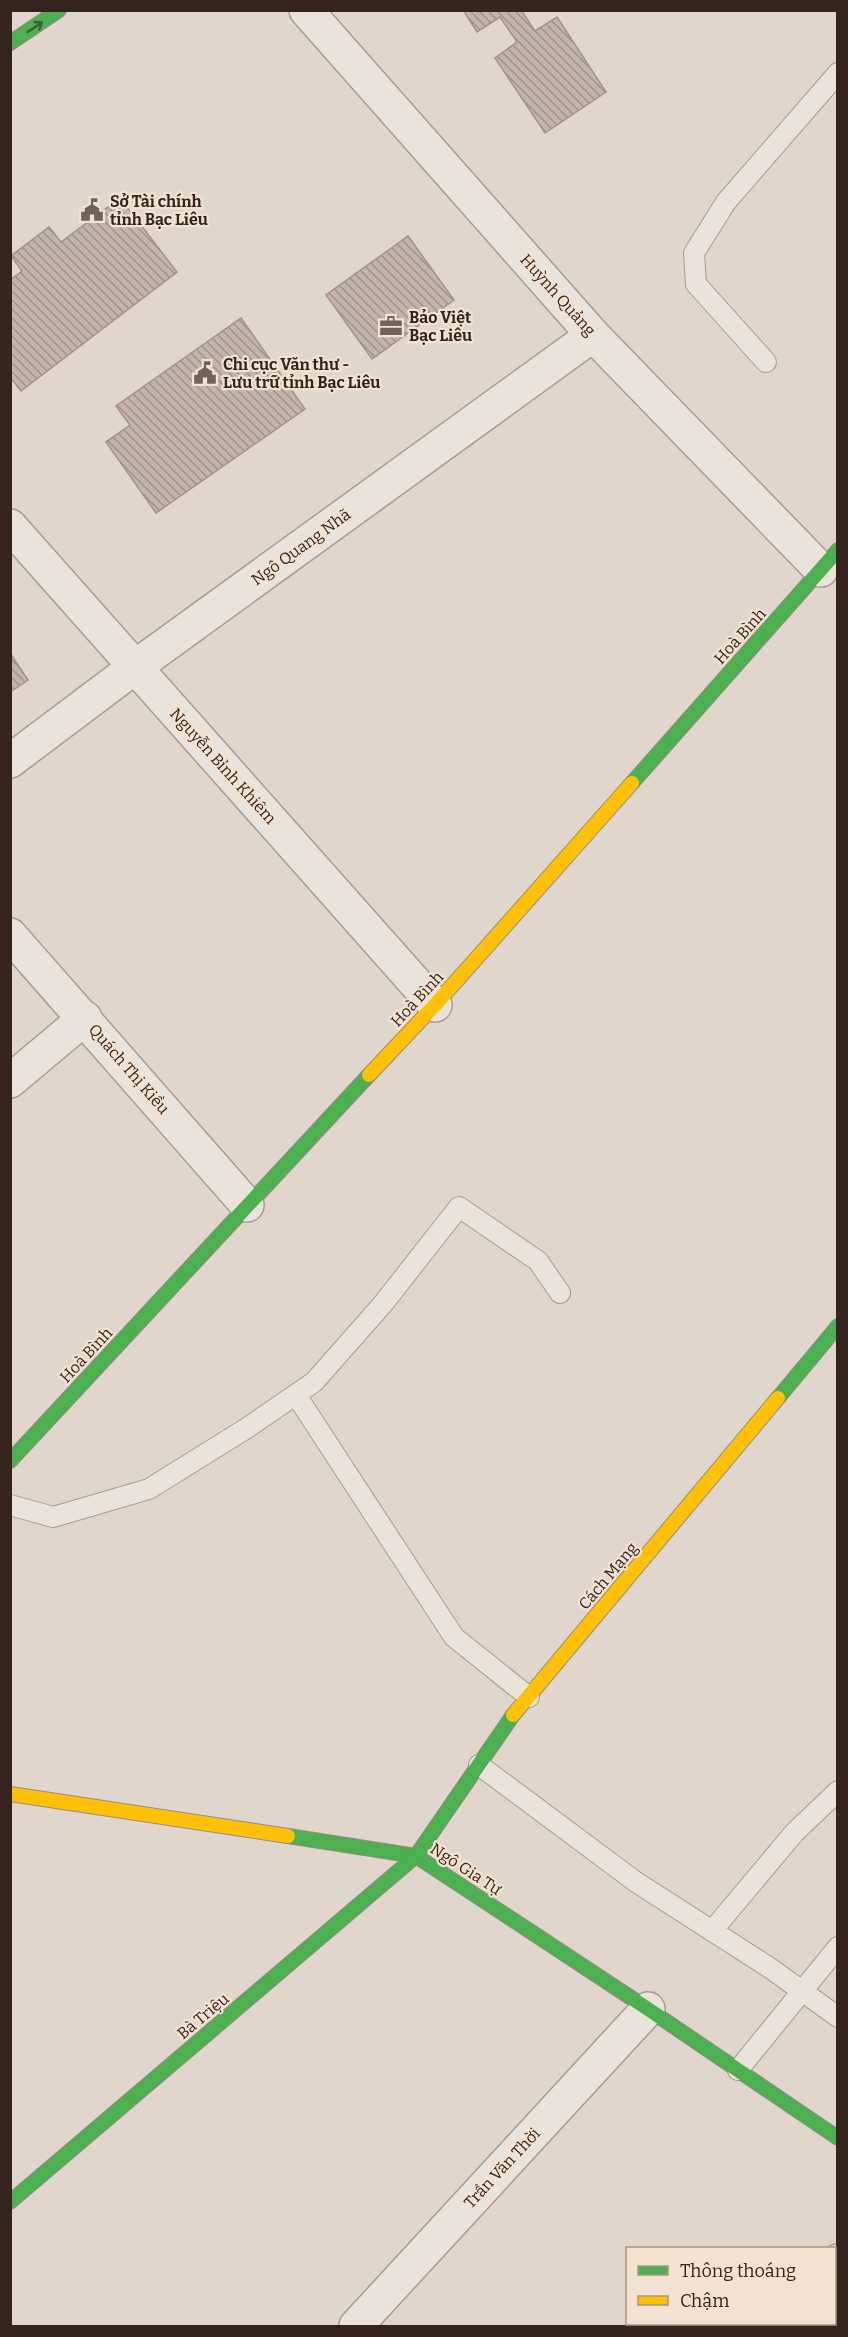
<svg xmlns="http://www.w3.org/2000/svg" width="848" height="2337" font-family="Bitter,serif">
<defs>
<pattern id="building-back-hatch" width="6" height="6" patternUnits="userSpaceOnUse" patternTransform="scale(1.5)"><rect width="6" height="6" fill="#c5b4ac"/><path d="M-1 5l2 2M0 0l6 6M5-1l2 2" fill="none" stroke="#a1928b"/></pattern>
</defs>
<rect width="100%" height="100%" fill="#e1d6cb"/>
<g fill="url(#building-back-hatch)" stroke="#a1928b" stroke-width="1.5">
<polygon points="463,10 521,10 535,31 557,17 606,92 545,133 495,58 517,42 500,17 477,32"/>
<polygon points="120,198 177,272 21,391 10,377 10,280 22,271 11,256 49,227 61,242"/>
<polygon points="408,236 454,300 372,359 326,295"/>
<polygon points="241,318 305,409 156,513 106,442 130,425 116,406"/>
<polygon points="10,653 28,680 10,692"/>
</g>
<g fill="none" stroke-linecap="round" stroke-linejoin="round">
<g stroke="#a69c94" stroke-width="22">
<g id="lane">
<polyline points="766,362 696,284 694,253 726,202 838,73"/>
<polyline points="296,1395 454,1637 529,1697"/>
<polyline points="10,1505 53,1517 149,1489 247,1428 314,1382 382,1305 459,1207 538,1261 560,1293"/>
<polyline points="479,1765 636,1882 770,1968 838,2017"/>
<polyline points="712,1931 794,1833 838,1791"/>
<polyline points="738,2070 838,1947"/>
</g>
</g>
<g stroke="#a69c94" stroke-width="36">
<g id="street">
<polyline points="306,10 593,335 821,570"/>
<polyline points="10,526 435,1005"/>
<polyline points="10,761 135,667 593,335"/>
<polyline points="10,935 247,1205"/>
<polyline points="10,1081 85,1018"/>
<polyline points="834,2265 838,2261"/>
<polyline points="356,2326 648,2009"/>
<polyline points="787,2326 790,2324"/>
</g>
</g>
<g stroke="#968c84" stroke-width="16">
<g id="fast">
<polyline points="10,43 59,10"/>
<polyline points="632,783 838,550"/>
<polyline points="778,1398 838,1326"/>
<polyline points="10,1461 369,1075"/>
<polyline points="288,1836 416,1856 648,2009 838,2138"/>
<polyline points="10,2202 416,1856 513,1715"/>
</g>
</g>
<g stroke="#968c84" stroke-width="16">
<g id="slow">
<polyline points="369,1075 435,1005 632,783"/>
<polyline points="513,1715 778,1398"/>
<polyline points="10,1794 288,1836"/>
</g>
</g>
<use href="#lane" stroke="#eae3dc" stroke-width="20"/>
<use href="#street" stroke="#eae3dc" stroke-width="33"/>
<use href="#fast" stroke="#4caf50" stroke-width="14"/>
<use href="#slow" stroke="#ffc107" stroke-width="14"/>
</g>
<defs><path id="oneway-shaft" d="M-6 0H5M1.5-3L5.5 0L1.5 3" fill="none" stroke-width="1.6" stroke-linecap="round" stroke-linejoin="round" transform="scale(1.5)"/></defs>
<use stroke="#3e5c31" href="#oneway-shaft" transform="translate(35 27) rotate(-33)"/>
<defs>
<g id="civic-bare" transform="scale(1.8)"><path d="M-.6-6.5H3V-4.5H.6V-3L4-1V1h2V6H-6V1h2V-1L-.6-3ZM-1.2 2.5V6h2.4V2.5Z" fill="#71625a" stroke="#f3e2d0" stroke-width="2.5" paint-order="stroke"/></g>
<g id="office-bare" transform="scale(1.8)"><path d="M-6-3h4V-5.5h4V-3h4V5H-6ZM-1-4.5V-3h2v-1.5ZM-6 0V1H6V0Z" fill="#71625a" stroke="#f3e2d0" stroke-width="2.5" paint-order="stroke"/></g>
</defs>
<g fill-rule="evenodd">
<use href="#civic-bare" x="92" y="210"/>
<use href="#office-bare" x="391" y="326"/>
<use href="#civic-bare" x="205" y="373"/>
</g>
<g text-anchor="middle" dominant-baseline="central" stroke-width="4.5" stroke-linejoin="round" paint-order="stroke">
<g font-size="16" font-weight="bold" fill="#34241d" stroke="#f3e2d0" text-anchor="start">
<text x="110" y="201">Sở Tài chính<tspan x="110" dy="18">tỉnh Bạc Liêu</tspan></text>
<text x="409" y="317">Bảo Việt<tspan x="409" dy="18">Bạc Liêu</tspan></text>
<text x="223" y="364">Chi cục Văn thư -<tspan x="223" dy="18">Lưu trữ tỉnh Bạc Liêu</tspan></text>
</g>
<g font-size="16" fill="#34241d" stroke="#f3e2d0">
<text transform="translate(558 295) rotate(48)">Huỳnh Quảng</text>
<text transform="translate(301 547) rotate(-36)">Ngô Quang Nhã</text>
<text transform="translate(740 636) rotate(-48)">Hoà Bình</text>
<text transform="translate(223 766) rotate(48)">Nguyễn Bỉnh Khiêm</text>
<text transform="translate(417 999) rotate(-47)">Hoà Bình</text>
<text transform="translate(129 1069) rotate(49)">Quách Thị Kiều</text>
<text transform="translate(86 1355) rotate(-47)">Hoà Bình</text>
<text transform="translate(608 1576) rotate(-50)">Cách Mạng</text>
<text transform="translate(466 1869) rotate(33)">Ngô Gia Tự</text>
<text transform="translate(203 2016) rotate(-40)">Bà Triệu</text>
<text transform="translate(502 2168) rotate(-47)">Trần Văn Thời</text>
</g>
</g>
<rect width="848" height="2337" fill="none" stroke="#34241d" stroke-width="24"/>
<rect x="626" y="2247" width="210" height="78" fill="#f3e2d0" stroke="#a79688" stroke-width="1.5"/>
<rect x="638" y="2266" width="30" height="9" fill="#4caf50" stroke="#a79688" stroke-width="1.5"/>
<text x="680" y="2277" font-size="18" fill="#34241d">Thông thoáng</text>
<rect x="638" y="2296" width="30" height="9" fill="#ffc107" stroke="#a79688" stroke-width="1.5"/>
<text x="680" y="2307" font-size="18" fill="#34241d">Chậm</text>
</svg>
